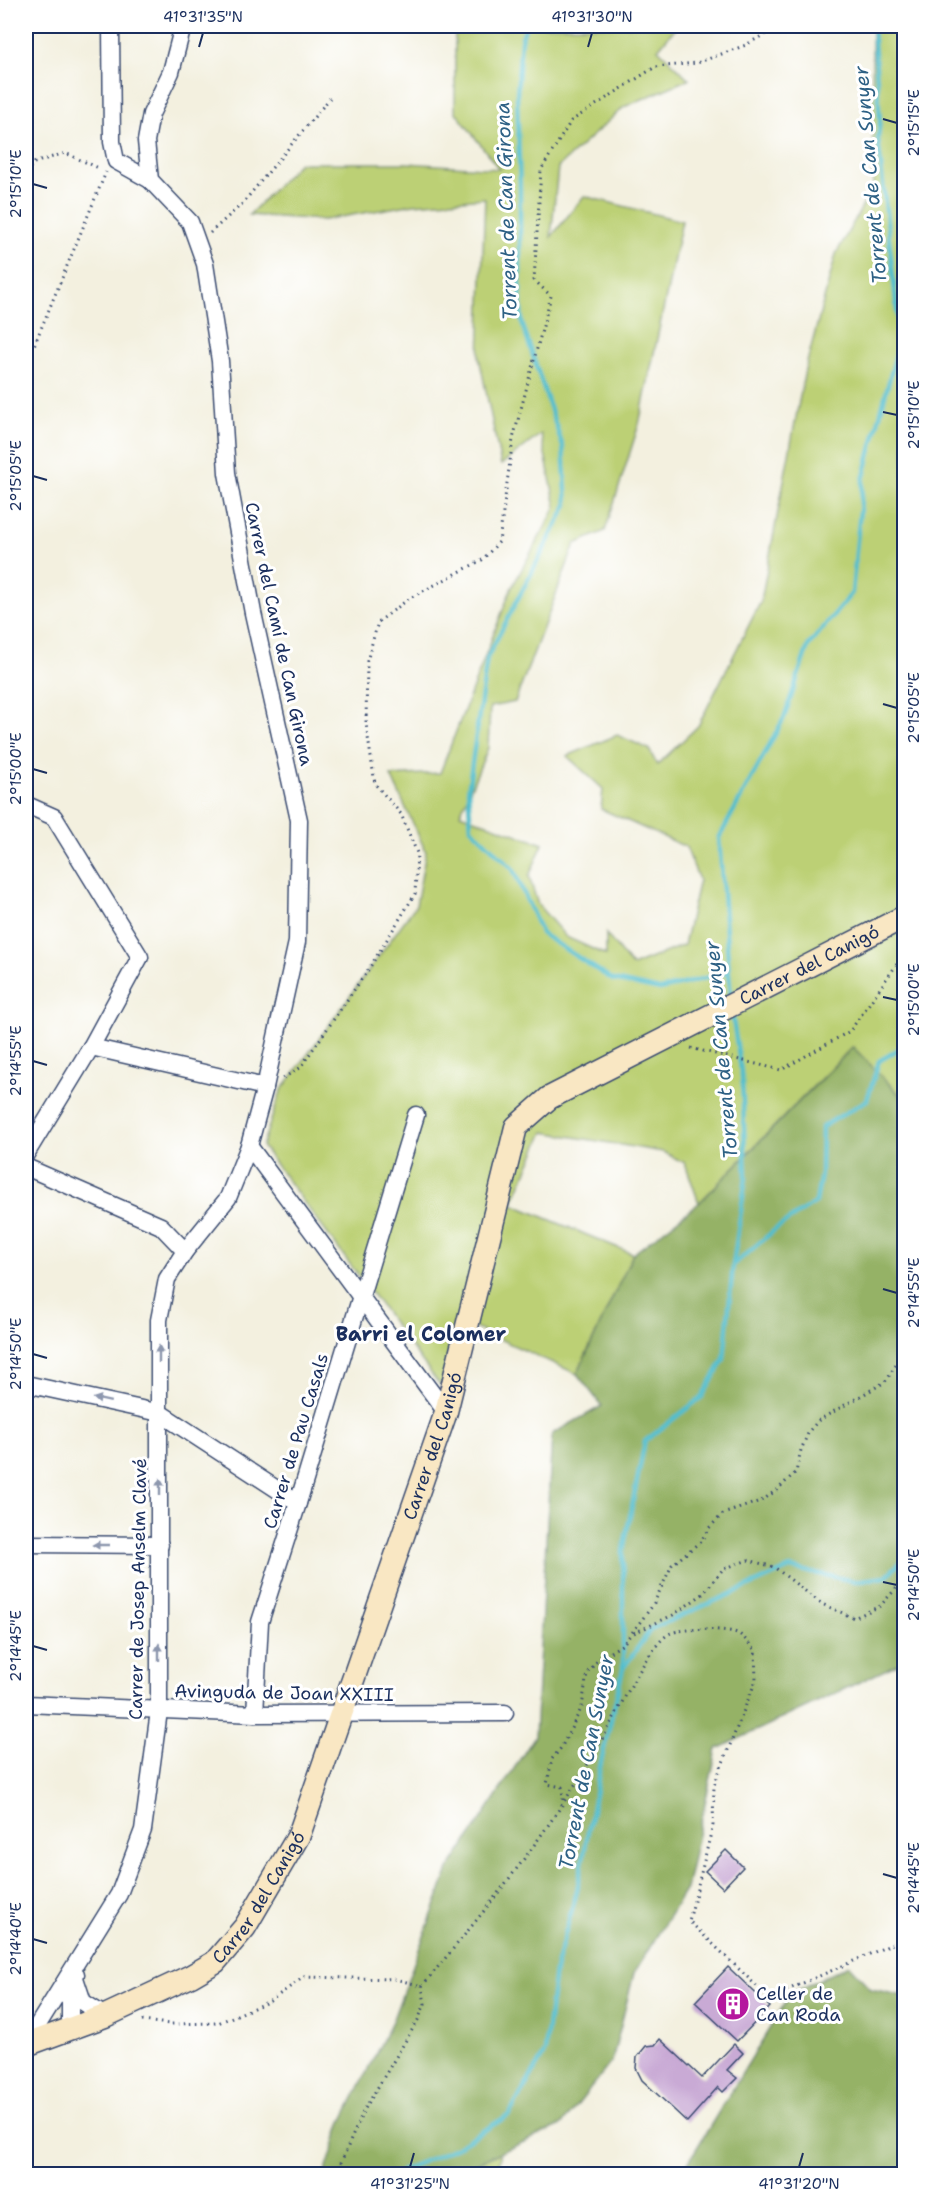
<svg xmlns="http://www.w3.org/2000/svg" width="930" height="2200" font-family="'Shantell Sans',sans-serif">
<rect width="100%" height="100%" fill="#fff"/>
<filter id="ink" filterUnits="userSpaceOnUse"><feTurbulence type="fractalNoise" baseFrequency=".0167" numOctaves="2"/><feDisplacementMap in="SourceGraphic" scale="12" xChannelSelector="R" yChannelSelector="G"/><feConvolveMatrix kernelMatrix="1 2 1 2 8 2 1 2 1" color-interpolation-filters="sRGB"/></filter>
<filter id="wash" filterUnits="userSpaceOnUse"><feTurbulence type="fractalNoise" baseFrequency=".008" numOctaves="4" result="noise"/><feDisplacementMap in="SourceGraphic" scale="24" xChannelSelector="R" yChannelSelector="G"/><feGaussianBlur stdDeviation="1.35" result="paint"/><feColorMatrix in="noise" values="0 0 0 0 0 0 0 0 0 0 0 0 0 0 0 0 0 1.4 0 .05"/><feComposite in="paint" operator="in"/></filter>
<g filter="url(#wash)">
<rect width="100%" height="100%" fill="#f3f0df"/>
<g fill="#bcd074" stroke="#6c8069" stroke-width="1.5">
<polygon points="458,26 677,26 658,49 689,79 624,107 558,167 551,237 584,196 682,221 639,424 605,531 575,544 515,702 490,707 488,748 460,814 543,844 529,876 538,905 566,937 606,955 606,934 632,966 684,945 699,880 686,847 601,809 603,789 567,756 617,735 649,749 657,765 698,726 761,601 805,370 836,254 873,187 872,26 904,26 904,1099 852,1047 699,1203 685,1163 663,1152 544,1132 512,1204 633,1254 577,1374 455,1319 442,1388 262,1146 281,1091 416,905 426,852 391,776 440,773 511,589 556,507 541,434 501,465 479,357 485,198 414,204 324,220 249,215 299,163 406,163 499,169 455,111 455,31"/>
<polygon points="501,2152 496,2174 452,2174"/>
</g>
<g fill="#95b266" stroke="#587062" stroke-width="1.5">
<polygon points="853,1047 904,1099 904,1661 717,1749 686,1889 634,1973 612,2061 562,2125 452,2174 325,2174 341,2124 393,2019 449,1869 535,1736 552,1434 602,1406 577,1374 633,1254 699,1203"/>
<polygon points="849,1965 871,1989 904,1996 904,2174 681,2174 791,1993"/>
</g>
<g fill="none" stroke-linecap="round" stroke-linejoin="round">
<g stroke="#52bece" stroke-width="4.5">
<polyline points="526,26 521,40 517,94 520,190 520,293 522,323 563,447 567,505 487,658 468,791 471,828 513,869 542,934 613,980 660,990 728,972"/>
<polyline points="731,999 719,838 784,718 808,646 852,593 863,480 900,339 878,138 880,121 873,26"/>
<polyline points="733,1265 777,1228 816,1202 821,1174 822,1127 867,1100 879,1061 896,1051 904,1049"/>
<polyline points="624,1667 651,1629 790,1568 854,1581 885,1577 904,1559"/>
<polyline points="400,2174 402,2170 455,2148 509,2115 545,2052 555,1970 577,1891 601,1762 623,1669 623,1551 645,1441 702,1397 724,1359 733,1265 746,1177 742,1077 732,1014"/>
</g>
</g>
<g id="blocks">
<g fill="#c9aad5">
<polygon points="726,1850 743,1867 723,1888 705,1871"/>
<polygon points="728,1967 770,2007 737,2041 695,2002"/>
<polygon points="660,2039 702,2078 734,2044 743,2053 727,2070 737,2078 723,2092 718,2087 687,2122 642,2080 636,2068 637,2057 646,2046 655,2045"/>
</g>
</g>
</g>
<g filter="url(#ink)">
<use href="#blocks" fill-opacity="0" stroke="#3b4c71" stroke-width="1.5"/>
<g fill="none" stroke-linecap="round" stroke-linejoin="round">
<g stroke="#3b4c71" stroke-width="19">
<g id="street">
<polyline points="111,26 112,142 116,161 150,180"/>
<polyline points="26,806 27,805 54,817 140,957 91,1047 26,1154"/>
<polyline points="91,1047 265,1087"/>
<polyline points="249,1146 446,1412"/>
<polyline points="26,1167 161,1226 185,1251"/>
<polyline points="26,1384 160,1413 298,1503"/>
<polyline points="26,1544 160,1545"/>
<polyline points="26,1704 255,1714 505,1713"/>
<polyline points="255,1714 260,1622 298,1503 416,1115"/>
<polyline points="75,1978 83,2002 105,2016"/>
<polyline points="70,2029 70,1990 76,1974"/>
<polyline points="26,2044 119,1894 143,1830 159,1711 159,1320 167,1279 185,1251 228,1198 249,1146 265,1087 297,942 299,820 253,613 227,473 220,361 205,264 190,222 150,180 146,141 151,114 171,72 183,26"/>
</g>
</g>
<g stroke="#3b4c71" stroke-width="25">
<g id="secondary">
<path id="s1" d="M 26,2045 L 105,2016 L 191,1976 L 215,1962 L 245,1927 L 299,1835 L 446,1412 L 516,1127 L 549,1098 L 904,917"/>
</g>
</g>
<g stroke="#3b4c71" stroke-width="3" stroke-dasharray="1.5 4.5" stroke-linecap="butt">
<polyline points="26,172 34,163 65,153 101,169"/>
<polyline points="210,233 242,204 330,98"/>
<polyline points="26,352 33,348 106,172"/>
<polyline points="691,1048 781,1070 850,1031 904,954"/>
<polyline points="283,1078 300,1068 370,967 415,894 417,853 401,814 375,784 366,724 367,661 378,622 410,598 482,560 499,542 513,439 551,296 534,280 541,170 571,121 655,67 697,63 746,45 779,26"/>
<polyline points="634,1633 673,1615 703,1594 723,1569 748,1560 774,1567 822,1604 854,1618 880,1606 904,1580"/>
<polyline points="563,1800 562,1787 547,1784 552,1759 561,1748 582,1707 587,1673 599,1659 623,1644 631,1634 653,1605 672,1565 701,1541 709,1528 723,1514 763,1500 778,1489 796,1472 801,1450 809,1431 819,1420 885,1382 904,1353"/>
<path d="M 422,1986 C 492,1903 560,1819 611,1723 C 622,1704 652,1640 671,1633 C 683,1628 729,1628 739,1634 C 745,1638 750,1645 755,1650 L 756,1680 L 714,1785 L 713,1825 L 689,1921 L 767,1996 L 785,1991 L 904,1939"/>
<polyline points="142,2021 170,2024 218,2023 270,2001 304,1977 395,1979 422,1986"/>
<polyline points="336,2174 363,2112 418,2020 425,2004 422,1986"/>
</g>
<use href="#street" stroke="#fff" stroke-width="16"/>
<use href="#secondary" stroke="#f9e7c3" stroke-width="22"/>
</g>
<defs><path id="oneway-solid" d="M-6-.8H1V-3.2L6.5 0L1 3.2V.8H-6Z" transform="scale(1.5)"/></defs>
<g fill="#8d97ae">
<use href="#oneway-solid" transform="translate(159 1354) rotate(-90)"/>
<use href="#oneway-solid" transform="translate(102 1400) rotate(-168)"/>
<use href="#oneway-solid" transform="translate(160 1487) rotate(-90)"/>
<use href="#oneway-solid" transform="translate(101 1545) rotate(-180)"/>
<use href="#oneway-solid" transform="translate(159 1652) rotate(-90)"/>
</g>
</g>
<path fill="none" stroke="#1b2f5e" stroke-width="2" d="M 199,47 L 203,33M 588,47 L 592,33M 883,119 L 897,123M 33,184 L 47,188M 883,412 L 897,415M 33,476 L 47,480M 883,704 L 897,708M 33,769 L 47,773M 883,997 L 897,1000M 33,1061 L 47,1065M 883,1289 L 897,1293M 33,1354 L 47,1358M 883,1582 L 897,1585M 33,1646 L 47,1650M 883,1874 L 897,1878M 33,1939 L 47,1943M 410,2167 L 414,2153M 799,2167 L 803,2153"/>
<defs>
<g id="building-disc" transform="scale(1.725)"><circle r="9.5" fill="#b5179e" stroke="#fff"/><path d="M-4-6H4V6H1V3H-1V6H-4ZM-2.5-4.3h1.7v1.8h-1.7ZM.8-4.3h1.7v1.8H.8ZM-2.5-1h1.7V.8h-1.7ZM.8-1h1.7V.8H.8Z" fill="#fff"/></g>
</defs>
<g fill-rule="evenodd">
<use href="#building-disc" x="733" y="2004"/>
</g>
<g text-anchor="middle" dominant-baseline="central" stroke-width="6" stroke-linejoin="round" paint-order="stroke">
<g font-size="18" fill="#1b2f5e" stroke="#fff">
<text transform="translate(279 634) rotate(78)">Carrer del Camí de Can Girona</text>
<text stroke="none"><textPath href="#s1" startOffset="1437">Carrer del Canigó</textPath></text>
<text transform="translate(296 1441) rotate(-73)">Carrer de Pau Casals</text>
<text stroke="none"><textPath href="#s1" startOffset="771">Carrer del Canigó</textPath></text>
<text transform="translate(138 1589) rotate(-89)">Carrer de Josep Anselm Clavé</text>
<text transform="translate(284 1693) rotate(1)">Avinguda de Joan XXIII</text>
<text stroke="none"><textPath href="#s1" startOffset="285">Carrer del Canigó</textPath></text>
</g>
<g font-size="18" fill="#1b2f5e" stroke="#fff" text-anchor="start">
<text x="756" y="1994">Celler de<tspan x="756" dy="21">Can Roda</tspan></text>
</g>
<g font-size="20" font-style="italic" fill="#2e6185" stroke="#fff">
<text transform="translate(870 175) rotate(-95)">Torrent de Can Sunyer</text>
<text transform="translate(506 211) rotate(-92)">Torrent de Can Girona</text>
<text transform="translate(721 1050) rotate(-95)">Torrent de Can Sunyer</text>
<text transform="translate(586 1762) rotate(-79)">Torrent de Can Sunyer</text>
</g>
<g font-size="20" font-weight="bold" fill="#1b2f5e" stroke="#fff">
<text x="421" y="1334">Barri el Colomer</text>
</g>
</g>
<rect width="930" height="2200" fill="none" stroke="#fff" stroke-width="66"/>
<rect x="33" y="33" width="864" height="2134" fill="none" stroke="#1b2f5e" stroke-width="2"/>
<g font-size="15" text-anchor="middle" fill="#1b2f5e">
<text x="203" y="22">41°31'35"N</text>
<text x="592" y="22">41°31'30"N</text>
<text transform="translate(914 123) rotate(-90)" y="5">2°15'15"E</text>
<text transform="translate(16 184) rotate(-90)" y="5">2°15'10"E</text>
<text transform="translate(914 415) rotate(-90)" y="5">2°15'10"E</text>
<text transform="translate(16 476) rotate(-90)" y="5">2°15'05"E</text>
<text transform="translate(914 708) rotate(-90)" y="5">2°15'05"E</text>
<text transform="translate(16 769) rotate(-90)" y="5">2°15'00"E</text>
<text transform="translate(914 1000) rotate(-90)" y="5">2°15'00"E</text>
<text transform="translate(16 1061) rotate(-90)" y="5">2°14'55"E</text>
<text transform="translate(914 1293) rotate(-90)" y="5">2°14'55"E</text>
<text transform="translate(16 1354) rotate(-90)" y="5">2°14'50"E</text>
<text transform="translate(914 1585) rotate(-90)" y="5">2°14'50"E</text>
<text transform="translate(16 1646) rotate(-90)" y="5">2°14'45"E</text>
<text transform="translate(914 1878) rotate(-90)" y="5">2°14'45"E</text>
<text transform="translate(16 1939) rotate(-90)" y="5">2°14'40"E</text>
<text x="410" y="2189">41°31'25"N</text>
<text x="799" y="2189">41°31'20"N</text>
</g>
</svg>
